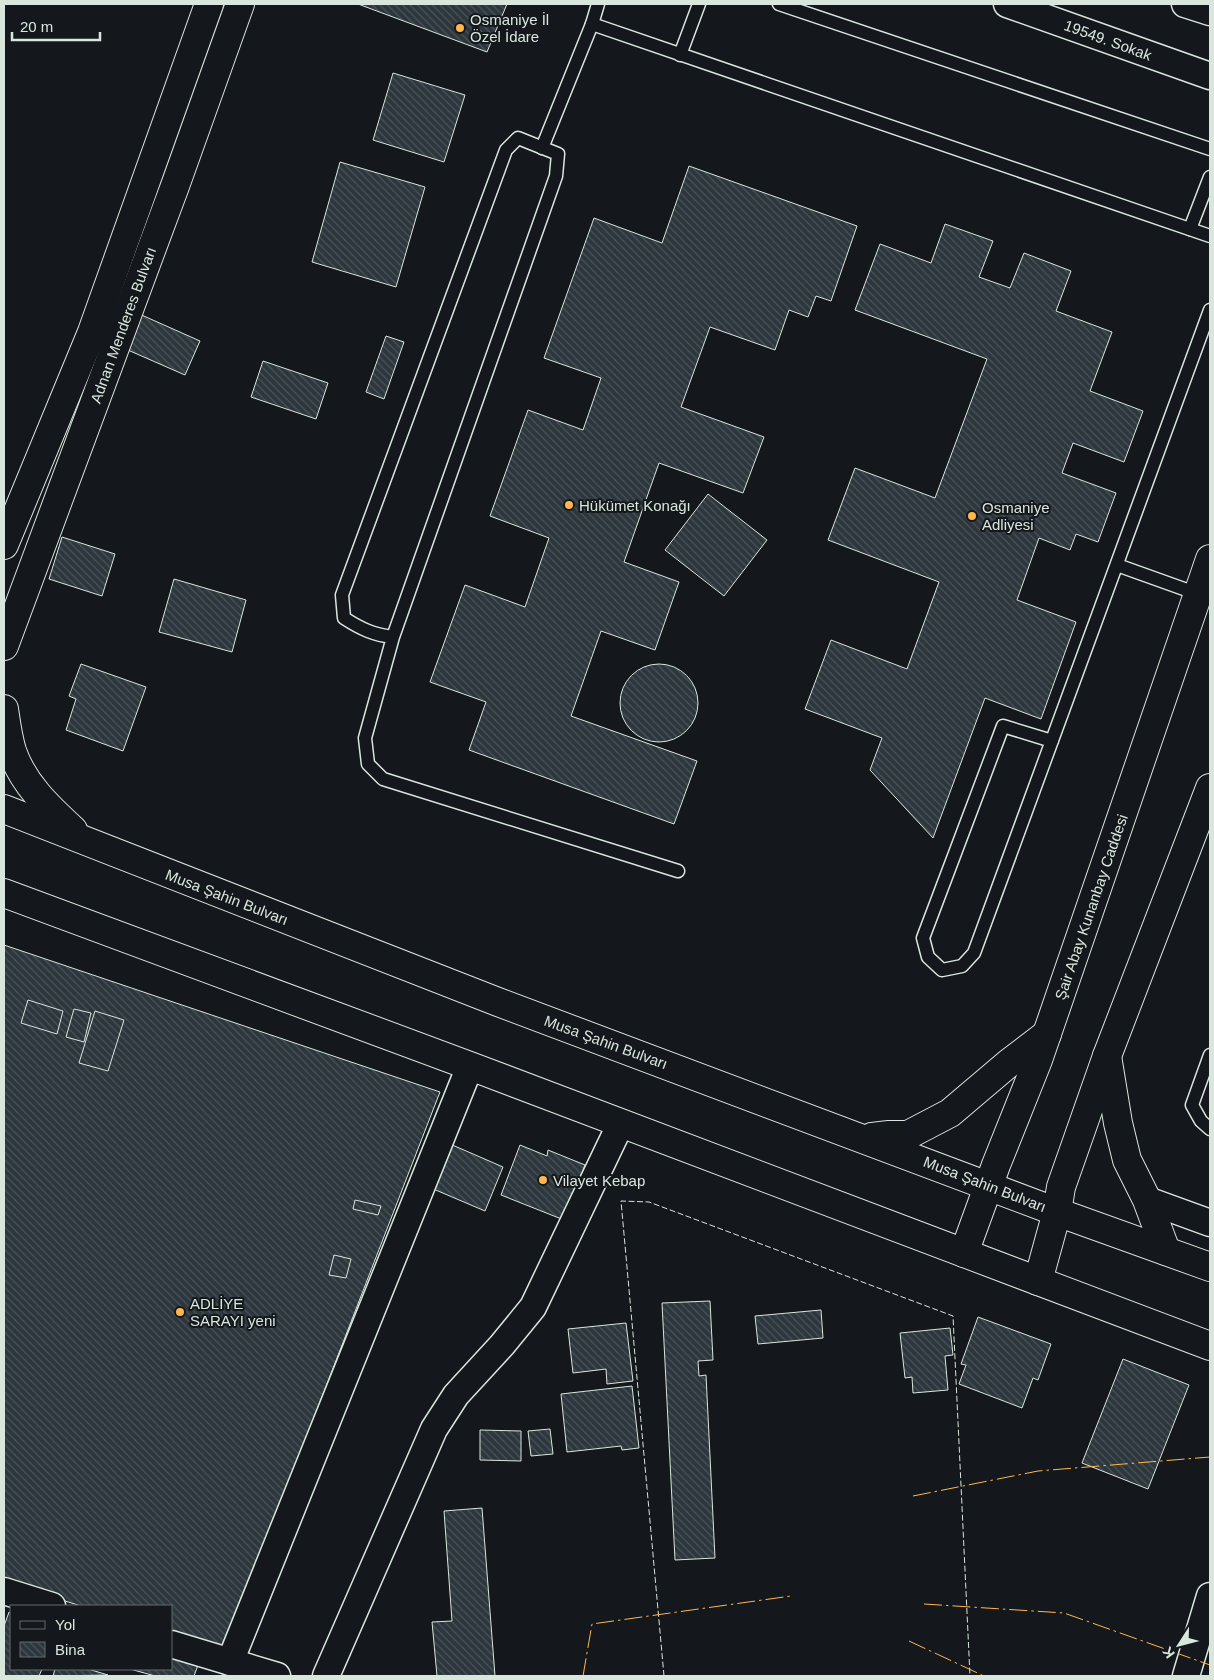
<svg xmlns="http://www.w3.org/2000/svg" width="1214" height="1680" font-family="Arial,sans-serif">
<defs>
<pattern id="building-back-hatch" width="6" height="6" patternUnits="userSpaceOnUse" patternTransform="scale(1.25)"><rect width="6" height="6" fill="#2c363c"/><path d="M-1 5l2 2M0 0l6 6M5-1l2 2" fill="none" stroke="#4a5358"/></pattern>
</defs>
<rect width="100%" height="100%" fill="#14181c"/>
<g fill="url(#building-back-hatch)" stroke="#d8e6dc">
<polygon points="358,4 507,4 487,52"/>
<polygon points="393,73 465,95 444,162 373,140"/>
<polygon points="340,162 425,187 396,287 312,262"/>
<polygon points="689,166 857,226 831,301 816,296 808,317 789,310 775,350 710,327 681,407 764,437 743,493 659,463 624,562 679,582 655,650 601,631 571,716 697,761 674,824 469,750 486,702 430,682 465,585 525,607 549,538 490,516 528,410 583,430 601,378 544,358 594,218 662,243"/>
<polygon points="945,224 993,241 979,277 1010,288 1024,253 1071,271 1056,311 1112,332 1090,391 1143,411 1124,462 1073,443 1062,473 1116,493 1098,542 1076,534 1070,550 1039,538 1017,600 1076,622 1041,719 985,698 933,838 870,770 882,738 805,709 831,640 907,669 939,582 828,540 855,468 935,498 987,359 855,310 880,244 931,263"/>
<polygon points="137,313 200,341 185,375 121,347"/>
<polygon points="386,336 404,342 384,399 366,392"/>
<polygon points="263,361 328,383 316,419 251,397"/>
<polygon points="708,494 767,540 724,596 665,550"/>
<polygon points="62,537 115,554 102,596 49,579"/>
<polygon points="174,579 246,600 232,652 159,632"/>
<polygon points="81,664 146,687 123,751 66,730 76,699 69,696"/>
<circle cx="659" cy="703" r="39"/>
<polygon points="4,945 440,1092 224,1650 171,1634 171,1606 81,1606 4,1582"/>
<polygon points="28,1000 63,1011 57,1034 21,1023"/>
<polygon points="74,1009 91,1013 84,1042 66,1037"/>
<polygon points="95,1011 124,1020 108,1071 79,1063"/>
<polygon points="450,1144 503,1167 485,1211 431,1188"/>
<polygon points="520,1145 547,1156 548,1150 585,1165 564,1220 501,1195"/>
<polygon points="355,1200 381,1206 378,1215 353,1209"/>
<polygon points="334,1255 351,1259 346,1278 329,1275"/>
<polygon points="710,1301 713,1360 698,1361 699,1376 706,1375 715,1558 675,1560 662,1303"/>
<polygon points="821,1310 823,1338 758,1344 755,1316"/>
<polygon points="978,1317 1051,1344 1038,1380 1033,1378 1022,1408 959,1384 966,1365 961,1364"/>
<polygon points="626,1323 633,1381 607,1384 606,1369 573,1373 568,1329"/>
<polygon points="950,1328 953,1355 945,1356 948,1390 913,1393 912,1377 905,1378 900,1333"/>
<polygon points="1123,1359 1189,1385 1148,1489 1082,1463"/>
<polygon points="632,1386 639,1448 622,1450 621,1446 567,1452 561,1394"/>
<polygon points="550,1429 553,1454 531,1456 528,1431"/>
<polygon points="480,1430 521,1431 521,1461 480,1460"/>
<polygon points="482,1508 495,1676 437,1676 432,1622 452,1621 444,1511"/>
<polygon points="9,1612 11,1613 11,1669 42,1669 39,1676 4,1676 4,1626"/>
<polygon points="171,1657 198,1665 194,1676 155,1676 130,1669 171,1669"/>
<polygon points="55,1669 88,1669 108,1675 53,1676"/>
</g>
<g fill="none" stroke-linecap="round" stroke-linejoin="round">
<g stroke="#d8e6dc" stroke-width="15">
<g id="lane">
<polyline points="598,4 592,24 1210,236"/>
<polyline points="779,4 1210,149"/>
<polyline points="680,55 699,4"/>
<polyline points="542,148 592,24"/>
<polyline points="1190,229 1210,177"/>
<polyline points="1117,565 1198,594"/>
<path d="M 393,637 C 374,635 361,629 344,618 L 342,595 L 506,150 L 518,138 L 558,154 L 556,176 L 393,637 L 365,738 L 368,764 L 383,779 L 678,871"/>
<polyline points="1052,741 1003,726 923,938 928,957 942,970 962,966 974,953 1210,310"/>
<polyline points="1210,1055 1192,1105 1201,1121 1210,1129"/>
</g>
</g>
<g stroke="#d8e6dc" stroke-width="29">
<g id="street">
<polyline points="1007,4 1210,76"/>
<polyline points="1185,4 1210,12"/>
<polyline points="1147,1200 1210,1223"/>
<polyline points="4,1591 52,1606"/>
<polyline points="171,1644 277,1676"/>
<polyline points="230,1662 470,1066"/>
<polyline points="326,1676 434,1429 456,1395 502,1345 533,1307 621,1123"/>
<polyline points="1186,1676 1210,1596"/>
</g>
</g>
<g stroke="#d8e6dc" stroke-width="30">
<g id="secondary">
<polyline points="4,545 92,332 209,4"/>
<polyline points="4,646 175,186 240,4"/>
<polyline points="964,1253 996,1165 1038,1060 1210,559"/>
<polyline points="1038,1281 1057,1212 1061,1187 1107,1056 1210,788"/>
</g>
</g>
<g stroke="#d8e6dc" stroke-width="30">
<g id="primary">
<path d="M 4,709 C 6,723 8,738 12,751 C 23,784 49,808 73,830"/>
<polyline points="4,809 498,1002 1057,1212 1210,1267"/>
<polyline points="4,893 470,1066 1210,1346"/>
<polyline points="1107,1056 1118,1123 1127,1160 1147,1200 1166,1251"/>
<polyline points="872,1137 889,1135 908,1135 950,1113 1009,1063 1047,1034"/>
</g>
</g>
<use href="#lane" stroke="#14181c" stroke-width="12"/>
<use href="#street" stroke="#14181c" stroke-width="26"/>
<use href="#secondary" stroke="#14181c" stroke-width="28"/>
<use href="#primary" stroke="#14181c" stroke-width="28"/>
<polyline stroke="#d8e6dc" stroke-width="1" stroke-dasharray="6 2.5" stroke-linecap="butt" points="664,1676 621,1201 649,1202 953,1316 970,1676"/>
<g stroke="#ffb74d" stroke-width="1" stroke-dasharray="18 4 2.5 4" stroke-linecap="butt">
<polyline points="913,1496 1038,1471 1210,1457"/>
<polyline points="924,1604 1064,1613 1210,1665"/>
<polyline points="909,1641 984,1676"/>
<polyline points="583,1676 592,1624 791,1596"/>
</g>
</g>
<g fill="#ffb74d" stroke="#14181c" stroke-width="2">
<circle cx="460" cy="28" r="5"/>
<circle cx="569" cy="505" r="5"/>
<circle cx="972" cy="516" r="5"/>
<circle cx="543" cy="1180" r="5"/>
<circle cx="180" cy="1312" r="5"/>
</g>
<g text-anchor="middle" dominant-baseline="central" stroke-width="4" stroke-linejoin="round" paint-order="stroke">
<g font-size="15" fill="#d8e6dc" stroke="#14181c" text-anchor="start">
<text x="470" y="19">Osmaniye İl<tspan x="470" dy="17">Özel İdare</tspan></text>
<text x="579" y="505">Hükümet Konağı</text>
<text x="982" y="507">Osmaniye<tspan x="982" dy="17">Adliyesi</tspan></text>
<text x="553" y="1180">Vilayet Kebap</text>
<text x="190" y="1303">ADLİYE<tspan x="190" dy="17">SARAYI yeni</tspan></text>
</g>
<g font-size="15" fill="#d8e6dc" stroke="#14181c">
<text transform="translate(1108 40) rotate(20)">19549. Sokak</text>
<text transform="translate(123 325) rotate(-70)">Adnan Menderes Bulvarı</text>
<text transform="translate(227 897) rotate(21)">Musa Şahin Bulvarı</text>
<text transform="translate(1091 907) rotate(-71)">Şair Abay Kunanbay Caddesi</text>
<text transform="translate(606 1042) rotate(20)">Musa Şahin Bulvarı</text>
<text transform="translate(985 1184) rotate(21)">Musa Şahin Bulvarı</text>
</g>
</g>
<rect width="1214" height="1680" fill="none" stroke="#d8e6dc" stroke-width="10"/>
<rect x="10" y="1605" width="162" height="65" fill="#14181c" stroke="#626a69"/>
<rect x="20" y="1621" width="25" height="8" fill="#14181c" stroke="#626a69"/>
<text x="55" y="1630" font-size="15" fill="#d8e6dc">Yol</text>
<rect x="20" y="1642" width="25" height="15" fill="url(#building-back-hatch)" stroke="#626a69"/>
<text x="55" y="1655" font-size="15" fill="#d8e6dc">Bina</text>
<g transform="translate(1179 1645) rotate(234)" stroke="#14181c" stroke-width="4" paint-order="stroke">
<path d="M0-4L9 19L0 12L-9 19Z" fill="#d8e6dc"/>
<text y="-8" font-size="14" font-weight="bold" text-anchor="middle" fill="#d8e6dc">K</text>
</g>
<path d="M12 32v8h88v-8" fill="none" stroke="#d8e6dc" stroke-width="2.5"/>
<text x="20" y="32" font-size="15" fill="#d8e6dc" stroke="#14181c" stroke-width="4" paint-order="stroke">20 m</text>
</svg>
